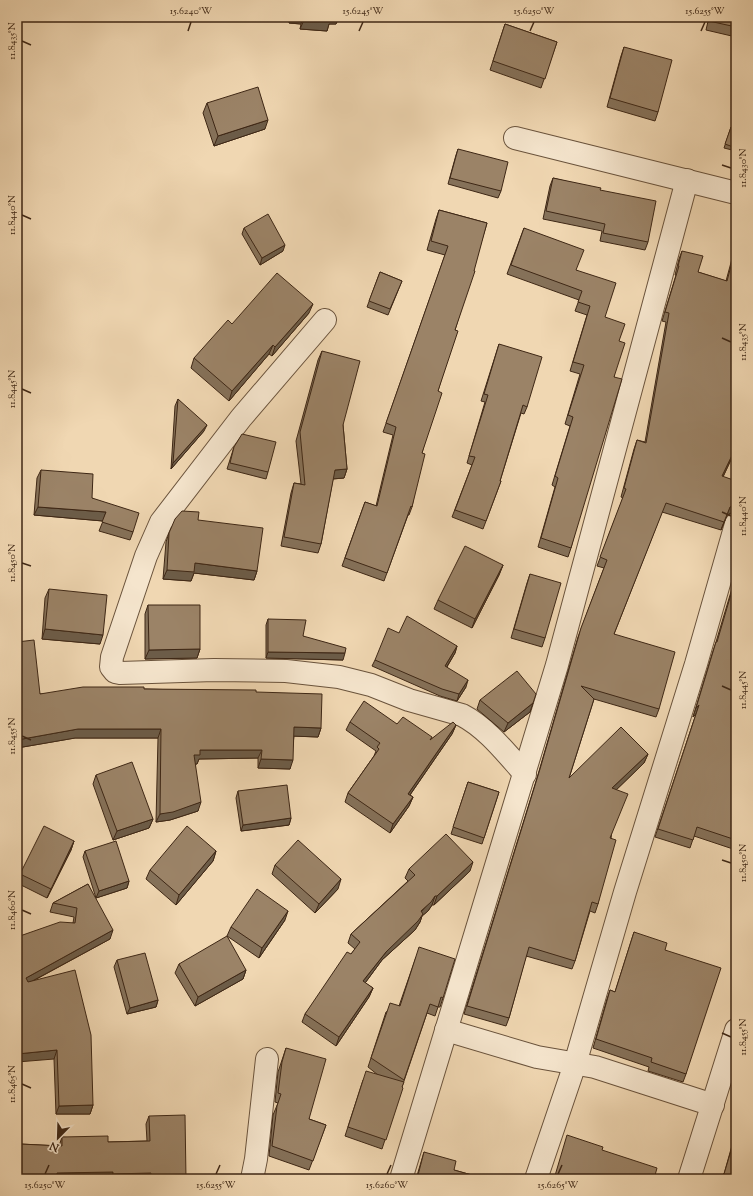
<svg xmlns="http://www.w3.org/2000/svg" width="753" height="1196" font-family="'Sorts Mill Goudy',serif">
<rect width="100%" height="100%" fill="#f0d7b2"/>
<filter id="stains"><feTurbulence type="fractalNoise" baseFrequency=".005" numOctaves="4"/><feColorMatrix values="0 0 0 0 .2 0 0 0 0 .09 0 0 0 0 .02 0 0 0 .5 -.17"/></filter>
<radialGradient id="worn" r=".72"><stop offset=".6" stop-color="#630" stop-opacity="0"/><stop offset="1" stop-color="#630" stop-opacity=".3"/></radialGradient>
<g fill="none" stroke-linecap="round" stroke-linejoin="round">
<g stroke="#6a533c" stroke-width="24">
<g id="minor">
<polyline points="515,138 736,193"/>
<path d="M 325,320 L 241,418 L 161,522 L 146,556 L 112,657 L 111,667 L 115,672 L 120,673 L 214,670 L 286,671 L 339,677 L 371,685 L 409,700 L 462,715 C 487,728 506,753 525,774"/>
<polyline points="446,1030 537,1057 595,1067 713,1105"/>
<polyline points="252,1179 256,1159 267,1059"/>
<polyline points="401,1179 557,665 687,180"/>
<polyline points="536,1179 575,1064 625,892 696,664 736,524"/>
<polyline points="689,1179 736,1030"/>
</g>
</g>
<use href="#minor" stroke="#f5e5cd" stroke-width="22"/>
</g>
<g fill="#857159" stroke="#3e2715">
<polygon points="290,17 339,17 336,24 329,24 327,31 300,29 301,24 289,23"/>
<polygon points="709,17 736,17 736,37 706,30"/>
<polygon points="505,24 557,42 541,88 490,70"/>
<polygon points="624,47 658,112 655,121 607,107 621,56"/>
<polygon points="207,103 265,129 214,146 203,113"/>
<polygon points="731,127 736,129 736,151 724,148"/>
<polygon points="458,149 501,191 498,198 448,184 456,155"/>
<polygon points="553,178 600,190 648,242 645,250 600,241 602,231 543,219 550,186"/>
<polygon points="439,210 487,223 455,330 438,391 422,453 412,507 409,515 408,515 384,581 342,566 365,502 376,506 393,435 383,432 445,255 427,250 436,219"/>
<polygon points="244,228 283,251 260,265 242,234"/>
<polygon points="524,228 576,270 619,341 614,377 571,548 568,557 538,547 555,487 552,485 570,426 565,424 580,374 570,371 587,315 575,311 579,300 507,274"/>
<polygon points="736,244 736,449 723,477 736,481 736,512 733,512 727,515 721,530 662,512 614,634 659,709 656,717 594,699 569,778 648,754 644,763 616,790 611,839 598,904 595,913 590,911 575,961 572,969 526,956 509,1018 506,1026 464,1014 537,778 578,637 604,568 597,566 623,498 621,497 634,449 637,440 645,442 666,322 662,321 676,275 675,275 679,259 682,251 698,272 726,281"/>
<polygon points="380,272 402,281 388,315 367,307"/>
<polygon points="309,313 272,356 269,354 229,401 191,368 194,358"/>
<polygon points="499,344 527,407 524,414 521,413 500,481 501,481 483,529 452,517 472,465 467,463 485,402 481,401"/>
<polygon points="322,351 343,425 347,469 344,478 333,479 321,544 318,553 281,546 291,493 294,483 301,484 296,441 318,360"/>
<polygon points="178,399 204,431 171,469 175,406"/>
<polygon points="234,447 268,472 266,479 227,469"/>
<polygon points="41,470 92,498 133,532 130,540 99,531 103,521 34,515 37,478"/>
<polygon points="198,520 257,571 254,580 194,573 191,581 163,579 166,542 169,533"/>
<polygon points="503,565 499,575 472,628 434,609 438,600"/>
<polygon points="530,574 545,638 542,647 511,638 527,583"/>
<polygon points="736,575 736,850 694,836 690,848 655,837 696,714 693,717 713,651 716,642"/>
<polygon points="49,589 100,644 42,639 45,598"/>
<polygon points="148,605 200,649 197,658 145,659 145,614"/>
<polygon points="268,619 303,636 343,660 266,658 266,625"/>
<polygon points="17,642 40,694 144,689 256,692 321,728 318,737 294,736 290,769 258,768 258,758 199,759 197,764 195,764 198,811 170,820 156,822 158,738 75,738 17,748"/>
<polygon points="457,646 455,653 447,667 466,687 457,701 440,696 372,666 375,660"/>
<polygon points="480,700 533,703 530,712 504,732 477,709"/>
<polygon points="350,722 397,724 431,739 456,725 452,734 410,795 413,797 409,806 390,833 345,802 348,793 374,756 376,751 346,730"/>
<polygon points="96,775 153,819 149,828 113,840 93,784"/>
<polygon points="468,782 499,792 482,844 451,834"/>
<polygon points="238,791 291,818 289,825 241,831 236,798"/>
<polygon points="74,841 71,850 47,898 17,883 20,874"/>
<polygon points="85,851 129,881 127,888 96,898 83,857"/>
<polygon points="216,851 213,861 176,905 146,879 150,870"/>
<polygon points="275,865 338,889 315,913 272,874"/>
<polygon points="409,869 470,871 434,905 432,905 428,911 422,916 420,922 415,930 382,960 365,983 373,988 369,997 336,1046 302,1022 305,1014 355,949 348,943 351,934 408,881 405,878"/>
<polygon points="88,884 110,939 33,981 93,1105 90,1114 56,1114 54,1059 17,937 73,923 74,917 50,912 53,903"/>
<polygon points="285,920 259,958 227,936 231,927"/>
<polygon points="634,932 665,950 686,1074 683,1082 648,1071 649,1067 593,1048 607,999 610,990 615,992"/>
<polygon points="416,957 443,998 440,1007 438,1007 435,1016 427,1013 402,1087 382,1149 345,1136 363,1080 378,1075 368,1067 386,1012 399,1006"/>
<polygon points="117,960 158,1000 156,1007 127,1014 114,967"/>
<polygon points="179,964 246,970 243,979 195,1006 175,973"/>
<polygon points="286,1048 309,1119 326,1125 309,1170 269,1156 273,1115 278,1103 275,1102 278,1072"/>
<polygon points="149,1116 186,1179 17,1179 17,1144 18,1150 20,1144 59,1146 62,1137 108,1142 147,1141 146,1124"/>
<polygon points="736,1131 736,1179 721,1179 723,1174 724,1174"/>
<polygon points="424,1152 454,1170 486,1179 416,1179"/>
</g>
<g fill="#6c5c48" stroke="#3e2715">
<polygon points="292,17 303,17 301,24 289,23"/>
<polygon points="330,17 339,17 336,24 329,24 327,31 300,29 304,20"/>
<polygon points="268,120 265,129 214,146 218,136"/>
<polygon points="285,245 283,251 260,265 262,258"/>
<polygon points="313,304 309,313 272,356 275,347"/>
<polygon points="273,345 269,354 229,401 232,391"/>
<polygon points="207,425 204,431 171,469 173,463"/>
<polygon points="736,447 736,449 719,485 722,476"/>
<polygon points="347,469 344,478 331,479 335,470"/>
<polygon points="736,503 736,512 733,512 727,515 721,530 730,507"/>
<polygon points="38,507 106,512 103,521 34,515"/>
<polygon points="195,563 257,571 254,580 194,573 191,581 163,579 167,570"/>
<polygon points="503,565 499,575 472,628 475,619"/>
<polygon points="45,629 103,635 100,644 42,639"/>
<polygon points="457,646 455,653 443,673 445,666"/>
<polygon points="200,649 197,658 145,659 149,650"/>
<polygon points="268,652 345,653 343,660 266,658"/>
<polygon points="468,680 466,687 457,701 459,694"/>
<polygon points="533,703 530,712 504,732 508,723"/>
<polygon points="699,705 696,714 693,717 696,708"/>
<polygon points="456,725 452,734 405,802 408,794"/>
<polygon points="294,727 321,728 318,737 291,736"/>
<polygon points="78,729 161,729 158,738 75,738 17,748 17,740"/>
<polygon points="200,750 262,750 258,758 199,759 197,764 191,764 194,755"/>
<polygon points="648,754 644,763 609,797 612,788"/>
<polygon points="261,759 293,760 290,769 258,768"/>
<polygon points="413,797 409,806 390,833 393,824"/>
<polygon points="201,802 198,811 170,820 156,822 160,814"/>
<polygon points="291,818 289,825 241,831 243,825"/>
<polygon points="153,819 149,828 113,840 117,831"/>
<polygon points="74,841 71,850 47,898 51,889"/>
<polygon points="216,851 213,861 176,905 179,895"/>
<polygon points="473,862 470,871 434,905 437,896"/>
<polygon points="341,879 338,889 315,913 319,904"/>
<polygon points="129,881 127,888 96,898 99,891"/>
<polygon points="435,896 432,905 428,911 422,916 420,922 415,930 382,960 360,990 363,981 386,952"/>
<polygon points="288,911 285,920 259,958 262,948"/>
<polygon points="113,930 110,939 23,986 26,978"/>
<polygon points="246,970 243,979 195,1006 198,997"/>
<polygon points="373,988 369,997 336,1046 339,1037"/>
<polygon points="158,1000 156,1007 127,1014 130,1008"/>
<polygon points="57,1050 54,1059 17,1062 17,1054"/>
<polygon points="93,1105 90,1114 56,1114 59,1106"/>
<polygon points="113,1172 111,1179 55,1179 57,1173"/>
<polygon points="151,1173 148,1179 112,1179 113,1174"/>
</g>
<g fill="#9b8367" stroke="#3e2715">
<polygon points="304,17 330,17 330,21 304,20"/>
<polygon points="710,17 736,17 736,27 709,21"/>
<polygon points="505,24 557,42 545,79 493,61"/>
<polygon points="624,47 672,60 658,112 610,98"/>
<polygon points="258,87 268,120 218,136 207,103"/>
<polygon points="731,127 736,129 736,148 725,144"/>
<polygon points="458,149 508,162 501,191 450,178"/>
<polygon points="553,178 601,188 600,190 656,201 648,242 603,233 605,224 546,211"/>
<polygon points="439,210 487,223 474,271 475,271 455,330 458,331 438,391 442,393 422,453 425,454 412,507 411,506 387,573 345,558 365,502 377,506 396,427 386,423 448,246 431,241"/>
<polygon points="268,214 285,245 262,258 244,228"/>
<polygon points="524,228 584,250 576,270 616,283 605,317 625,324 619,341 625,343 614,377 622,379 571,548 541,538 558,478 555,476 573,417 568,415 584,365 573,362 590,306 578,302 582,291 511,265"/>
<polygon points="736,247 736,447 722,476 736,481 736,503 730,507 724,522 666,503 614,634 675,652 659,709 581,686 594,699 569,778 621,727 648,754 612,788 628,794 610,838 616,840 598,904 592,902 575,961 529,947 509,1018 467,1006 540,769 581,628 607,560 600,557 626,489 624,488 637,440 646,443 669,313 665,312 679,266 678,266 682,251 703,256 698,272 727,281"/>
<polygon points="380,272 402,281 390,309 369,301"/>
<polygon points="277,273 313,304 275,347 273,345 232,391 194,358 228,320 232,324"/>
<polygon points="499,344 542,357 527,407 523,405 500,481 501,481 486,521 455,510 475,457 469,456 488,395 484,394"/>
<polygon points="322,351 360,361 343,425 347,469 335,470 321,544 284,537 294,483 305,485 300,432"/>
<polygon points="178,399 207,425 173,463"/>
<polygon points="242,434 276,442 268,472 230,463 234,447"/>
<polygon points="41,470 93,474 92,498 139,513 133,532 102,522 106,512 38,507"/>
<polygon points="182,511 199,512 198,520 263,528 257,571 195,563 194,572 167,570 169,533 175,519"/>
<polygon points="465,546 503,565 475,619 438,600"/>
<polygon points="530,574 561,583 545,638 514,629"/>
<polygon points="736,577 736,840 697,827 693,840 658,829 699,705 696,708 716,642 717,642"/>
<polygon points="49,589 107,595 103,635 45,629"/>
<polygon points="148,605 200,605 200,649 149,650"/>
<polygon points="407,616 457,646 445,666 468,680 459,694 442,689 375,660 388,628 399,633"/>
<polygon points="268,619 306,620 303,636 346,648 345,653 268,652"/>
<polygon points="34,640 40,694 83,687 144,687 144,689 256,690 256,692 322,694 321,728 294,727 293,760 261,759 262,750 200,750 200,755 194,755 201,802 173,812 160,814 161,729 78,729 17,740 17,642"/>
<polygon points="517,671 536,694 533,703 508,723 480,700"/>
<polygon points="364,701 397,724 403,717 432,737 430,740 453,722 456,725 408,794 413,797 393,824 348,793 379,749 377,747 380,743 350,722"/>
<polygon points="132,762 153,819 117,831 96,775"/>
<polygon points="17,782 20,783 17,791"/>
<polygon points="468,782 499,792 484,838 453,827"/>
<polygon points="287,785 291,818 243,825 238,791"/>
<polygon points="44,826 74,841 51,889 20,874"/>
<polygon points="187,826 216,851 179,895 150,870"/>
<polygon points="446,834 473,862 437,896 435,896 431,902 421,911 423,914 418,921 386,952 363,981 373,988 339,1037 305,1014 347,952 351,954 360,942 351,934 415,875 409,869"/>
<polygon points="298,840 341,879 319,904 275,865"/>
<polygon points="116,841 129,881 99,891 85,851"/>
<polygon points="88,884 113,930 26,978 28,982 75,970 91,1035 93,1105 59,1106 57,1050 17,1054 17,937 60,922 75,923 77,908 53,903"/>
<polygon points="257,889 288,911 262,948 231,927"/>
<polygon points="634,932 667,943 665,950 721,968 686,1074 651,1062 652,1058 596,1039 610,990 615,992"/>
<polygon points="227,936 246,970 198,997 179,964"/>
<polygon points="419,947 455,959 443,998 441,997 438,1007 430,1004 404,1080 371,1058 390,1003 400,1006"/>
<polygon points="145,953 158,1000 130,1008 117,960"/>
<polygon points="286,1048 326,1059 309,1119 326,1125 313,1161 272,1146 277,1106 281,1094 278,1093 282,1062"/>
<polygon points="366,1071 404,1082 402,1087 403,1088 386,1140 348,1127"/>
<polygon points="185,1115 186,1179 151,1179 151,1173 113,1174 113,1172 57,1173 57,1179 18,1179 20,1144 62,1146 62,1137 108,1136 108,1142 150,1141 149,1116"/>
<polygon points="736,1134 736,1179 721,1179 723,1174 724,1174"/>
<polygon points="567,1135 603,1147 602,1150 657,1168 654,1179 554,1179"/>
<polygon points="424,1152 456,1161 454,1170 486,1179 417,1179"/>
</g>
<path fill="none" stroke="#3e2715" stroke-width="1.5" d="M 188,31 L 191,22M 359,31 L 363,22M 530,31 L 534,22M 701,31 L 705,22M 22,41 L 31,45M 722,165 L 731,168M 22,215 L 31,219M 722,338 L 731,342M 22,389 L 31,393M 722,512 L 731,516M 22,563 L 31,566M 722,686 L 731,690M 22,736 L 31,740M 722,860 L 731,863M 22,910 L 31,914M 722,1033 L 731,1037M 22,1084 L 31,1088M 45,1174 L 49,1165M 216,1174 L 220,1165M 387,1174 L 391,1165M 558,1174 L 562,1165"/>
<rect width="753" height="1196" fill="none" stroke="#f0d7b2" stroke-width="44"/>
<g transform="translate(58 1138) rotate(203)" stroke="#f5e5cd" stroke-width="3" paint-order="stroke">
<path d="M0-3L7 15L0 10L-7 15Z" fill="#3e2715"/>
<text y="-6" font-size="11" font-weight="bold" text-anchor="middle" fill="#3e2715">N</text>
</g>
<rect x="22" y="22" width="709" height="1152" fill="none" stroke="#3e2715" stroke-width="1.5"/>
<g font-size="10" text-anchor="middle" fill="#3e2715">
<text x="191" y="14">15.6240°W</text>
<text x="363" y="14">15.6245°W</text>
<text x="534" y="14">15.6250°W</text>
<text x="705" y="14">15.6255°W</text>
<text transform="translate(11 41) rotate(-90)" y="4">11.8435°N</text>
<text transform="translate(742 168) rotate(-90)" y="4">11.8430°N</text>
<text transform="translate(11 215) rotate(-90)" y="4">11.8440°N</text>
<text transform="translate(742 342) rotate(-90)" y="4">11.8435°N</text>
<text transform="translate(11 389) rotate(-90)" y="4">11.8445°N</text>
<text transform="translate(742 516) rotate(-90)" y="4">11.8440°N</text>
<text transform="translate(11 563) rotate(-90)" y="4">11.8450°N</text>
<text transform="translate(742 690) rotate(-90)" y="4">11.8445°N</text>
<text transform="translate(11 736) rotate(-90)" y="4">11.8455°N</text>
<text transform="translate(742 863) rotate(-90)" y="4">11.8450°N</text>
<text transform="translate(11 910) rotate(-90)" y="4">11.8460°N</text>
<text transform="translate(742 1037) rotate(-90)" y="4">11.8455°N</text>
<text transform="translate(11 1084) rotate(-90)" y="4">11.8465°N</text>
<text x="45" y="1188">15.6250°W</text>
<text x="216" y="1188">15.6255°W</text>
<text x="387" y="1188">15.6260°W</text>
<text x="558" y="1188">15.6265°W</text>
</g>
<rect width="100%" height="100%" filter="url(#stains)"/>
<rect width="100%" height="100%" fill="url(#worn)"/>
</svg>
